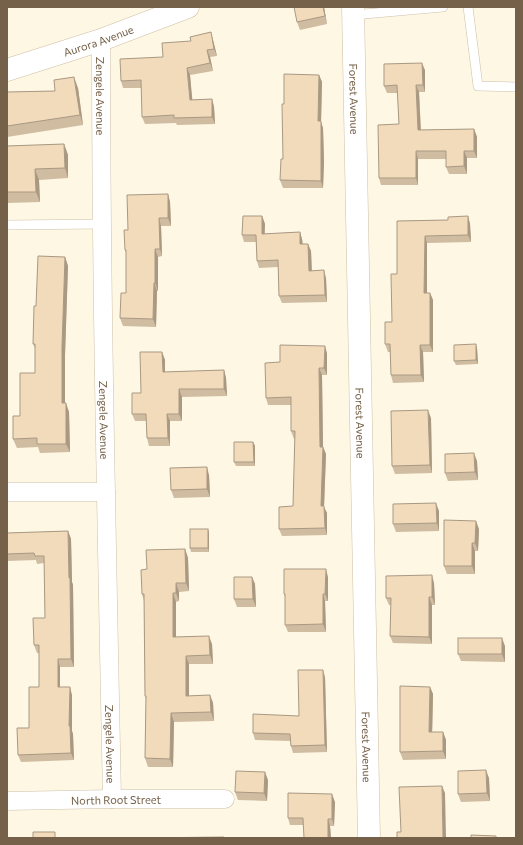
<svg xmlns="http://www.w3.org/2000/svg" width="523" height="845" font-family="Commissioner,sans-serif">
<rect width="100%" height="100%" fill="#fdf7e4"/>
<g fill="none" stroke-linecap="round" stroke-linejoin="round">
<g stroke="#cec0ab" stroke-width="10">
<g id="lane">
<polyline points="468,7 478,86 516,87"/>
<polyline points="353,15 443,7"/>
<polyline points="7,225 102,224"/>
</g>
</g>
<g stroke="#cec0ab" stroke-width="19">
<g id="street">
<path id="s1" d="M 101,40 C 101,293 107,546 112,799"/>
<polyline points="7,492 106,492"/>
<path id="s2" d="M 7,801 L 112,799 L 225,799"/>
</g>
</g>
<g stroke="#cfbfa5" stroke-width="23">
<g id="secondary">
<path id="s3" d="M 353,7 L 369,838"/>
<path id="s4" d="M 7,70 L 101,40 L 188,7"/>
</g>
</g>
<use href="#lane" stroke="#fff" stroke-width="9"/>
<use href="#street" stroke="#fff" stroke-width="18"/>
<use href="#secondary" stroke="#fff" stroke-width="22"/>
</g>
<g fill="#d0bca1">
<polygon points="324,7 327,24 300,30 297,22"/>
<polygon points="213,40 217,56 210,57 213,71 190,75 192,100 212,99 214,107 215,124 177,125 176,123 145,124 142,117 142,88 123,88 121,81 163,57"/>
<polygon points="425,70 425,92 419,92 421,130 474,129 477,137 477,158 467,158 467,174 449,174 446,167 446,159 418,159 418,185 381,185 379,178 399,124 398,93 387,93 384,86"/>
<polygon points="319,75 322,82 321,122 323,128 324,162 323,188 283,188 280,180 283,159 284,104"/>
<polygon points="78,88 83,125 7,137 7,92 55,91"/>
<polygon points="64,144 68,155 68,178 39,180 40,202 7,203 7,146"/>
<polygon points="168,194 170,202 171,226 161,226 162,256 158,257 158,291 157,291 156,327 123,326 120,318 126,293 126,253 125,250 128,230"/>
<polygon points="262,216 265,224 265,234 300,232 302,239 303,244 308,244 311,251 312,271 326,278 327,302 282,303 279,296 278,267 259,268 257,261 256,242 244,242 242,235"/>
<polygon points="468,216 470,224 471,242 427,243 427,293 430,293 433,300 433,352 423,352 424,382 393,383 391,375 390,352 388,352 385,344 392,322 397,274 397,221 448,220"/>
<polygon points="65,257 68,266 65,355 65,403 69,412 70,452 40,453 38,447 17,448 13,439 20,416 35,373 35,348 33,344 36,306"/>
<polygon points="477,348 478,364 456,365 454,361"/>
<polygon points="162,352 165,360 165,372 224,370 226,378 227,396 182,397 182,421 170,421 170,446 149,446 147,438 146,421 135,421 132,414 141,393"/>
<polygon points="327,353 327,375 322,375 323,447 326,454 324,507 327,513 327,535 282,536 279,529 293,506 295,439 294,439 291,431 291,405 268,405 266,398 280,362"/>
<polygon points="431,418 432,473 395,474 392,466"/>
<polygon points="253,442 255,446 255,466 236,466 234,462"/>
<polygon points="477,461 478,480 448,481 445,473"/>
<polygon points="209,475 210,497 174,498 171,490"/>
<polygon points="439,511 439,531 396,532 393,524"/>
<polygon points="208,529 209,533 209,552 191,552 190,548"/>
<polygon points="479,529 478,551 475,551 475,574 447,574 444,566"/>
<polygon points="68,531 71,539 72,582 73,585 74,667 60,667 60,687 72,695 72,731 73,734 74,760 21,762 18,755 29,728 39,687 39,653 37,653 34,645 45,618 44,563 37,564 36,560 7,561 7,533"/>
<polygon points="185,549 188,558 189,591 179,592 179,601 176,602 176,637 212,644 213,664 189,664 189,696 210,695 213,703 214,721 174,722 173,767 148,767 145,758 146,700 145,696 144,601 142,594 147,569"/>
<polygon points="252,577 255,584 256,607 237,607 234,599"/>
<polygon points="328,577 328,601 325,601 326,632 288,632 285,625 285,597 284,594"/>
<polygon points="434,583 435,605 432,605 432,644 393,643 390,636 391,605 389,605 386,598"/>
<polygon points="505,646 505,662 461,661 458,654"/>
<polygon points="325,677 327,752 293,753 291,746 290,741 255,740 253,733 299,716"/>
<polygon points="430,687 433,694 432,732 443,732 446,740 446,759 403,760 400,752"/>
<polygon points="489,778 490,801 461,802 458,794"/>
<polygon points="268,780 267,801 238,800 235,792"/>
<polygon points="335,802 334,826 330,826 331,838 304,838 304,825 290,825 288,818"/>
</g>
<g fill="#a99983">
<polygon points="323,7 324,7 327,24 325,16"/>
<polygon points="211,32 217,56 214,49"/>
<polygon points="207,50 210,57 213,71 210,63"/>
<polygon points="422,63 425,70 425,92 423,85"/>
<polygon points="187,68 190,75 193,107 190,100"/>
<polygon points="319,75 322,82 321,122 323,128 324,162 323,188 321,181 318,121"/>
<polygon points="74,77 78,88 83,125 80,115"/>
<polygon points="416,85 419,92 421,137 418,130"/>
<polygon points="212,99 214,107 215,124 212,117"/>
<polygon points="474,129 477,137 477,158 474,151"/>
<polygon points="64,144 68,155 68,178 65,168"/>
<polygon points="416,151 418,159 418,185 416,178"/>
<polygon points="464,151 467,158 467,174 464,166"/>
<polygon points="35,169 39,180 40,202 36,192"/>
<polygon points="168,194 170,202 171,226 168,218"/>
<polygon points="262,216 265,224 264,241 262,234"/>
<polygon points="468,216 470,224 471,242 468,235"/>
<polygon points="159,218 161,226 162,256 160,249"/>
<polygon points="300,232 302,239 303,251 300,244"/>
<polygon points="425,236 427,243 427,300 424,293"/>
<polygon points="308,244 311,251 312,278 309,271"/>
<polygon points="155,249 158,257 158,291 155,283"/>
<polygon points="65,257 68,266 65,355 65,412 62,403 62,347"/>
<polygon points="324,270 326,278 327,302 325,295"/>
<polygon points="154,283 157,291 156,327 153,319"/>
<polygon points="430,293 433,300 433,352 430,345"/>
<polygon points="476,344 477,348 478,364 476,360"/>
<polygon points="420,345 423,352 424,382 421,375"/>
<polygon points="325,346 327,353 327,375 324,368"/>
<polygon points="162,352 165,360 165,379 163,372"/>
<polygon points="319,368 322,375 323,447 326,454 324,507 327,513 327,535 325,528 321,506"/>
<polygon points="224,370 226,378 227,396 224,389"/>
<polygon points="179,389 182,397 182,421 179,414"/>
<polygon points="66,403 69,412 70,452 66,444"/>
<polygon points="428,410 431,418 432,473 430,465"/>
<polygon points="167,414 170,421 170,446 168,438"/>
<polygon points="253,442 255,446 255,466 254,462"/>
<polygon points="474,453 477,461 478,480 475,472"/>
<polygon points="207,467 209,475 210,497 207,489"/>
<polygon points="436,503 439,511 439,531 437,523"/>
<polygon points="476,521 479,529 478,551 475,543"/>
<polygon points="208,529 209,533 209,552 208,548"/>
<polygon points="68,531 71,539 72,582 73,585 74,667 71,659"/>
<polygon points="472,543 475,551 475,574 472,566"/>
<polygon points="185,549 188,558 189,591 186,583"/>
<polygon points="326,569 328,577 328,601 325,594"/>
<polygon points="432,575 434,583 435,605 432,597"/>
<polygon points="252,577 255,584 256,607 253,599"/>
<polygon points="176,583 179,592 179,601 176,593"/>
<polygon points="173,593 176,602 176,645 173,637"/>
<polygon points="323,594 325,601 326,632 323,624"/>
<polygon points="429,597 432,605 432,644 429,637"/>
<polygon points="209,636 212,644 213,664 210,655"/>
<polygon points="502,638 505,646 505,662 502,654"/>
<polygon points="186,656 189,664 189,704 186,696"/>
<polygon points="58,659 60,667 60,694 58,687"/>
<polygon points="323,670 325,677 327,752 325,745"/>
<polygon points="70,687 72,695 72,731 73,734 74,760 71,753 69,726"/>
<polygon points="430,687 433,694 432,740 429,732"/>
<polygon points="210,695 213,703 214,721 211,712"/>
<polygon points="171,713 174,722 173,767 170,759"/>
<polygon points="443,732 446,740 446,759 443,751"/>
<polygon points="486,770 489,778 490,801 487,793"/>
<polygon points="265,772 268,780 267,801 264,793"/>
<polygon points="442,786 445,793 446,838 443,838"/>
<polygon points="332,794 335,802 334,826 332,819"/>
<polygon points="328,819 330,826 331,838 328,838"/>
</g>
<g fill="#f2dbbb" stroke="#a99983">
<polygon points="294,7 323,7 325,16 297,22"/>
<polygon points="211,32 214,49 207,50 210,63 187,68 190,100 212,99 212,117 174,118 174,115 142,117 141,80 121,81 120,59 163,57 162,43 191,41 190,37"/>
<polygon points="422,63 423,85 416,85 418,130 474,129 474,151 464,151 464,166 446,167 446,151 416,151 416,178 379,178 378,125 399,124 397,85 384,86 384,64"/>
<polygon points="284,74 319,75 318,121 321,121 321,181 280,180 281,159 283,159 282,104 284,104"/>
<polygon points="74,77 80,115 7,126 7,92 55,91 54,80"/>
<polygon points="64,144 65,168 35,169 36,192 7,192 7,146"/>
<polygon points="168,194 168,218 159,218 160,249 155,249 155,283 154,283 153,319 120,318 121,293 126,293 126,250 125,250 124,230 128,230 127,195"/>
<polygon points="243,216 262,216 262,234 300,232 300,244 308,244 309,271 324,270 325,295 279,296 278,260 257,261 256,235 242,235"/>
<polygon points="468,216 468,235 425,236 424,293 430,293 430,345 420,345 421,375 391,375 390,344 385,344 385,322 392,322 391,274 397,274 397,221 448,220 448,217"/>
<polygon points="38,256 65,257 62,347 62,403 66,403 66,444 37,444 37,438 13,439 13,416 20,416 20,373 35,373 35,344 33,344 34,306 36,306"/>
<polygon points="476,344 476,360 454,361 454,345"/>
<polygon points="280,345 325,346 324,368 319,368 320,447 323,447 321,506 324,506 325,528 279,529 279,507 293,506 295,431 291,431 291,397 266,398 265,363 280,362"/>
<polygon points="140,352 162,352 163,372 224,370 224,389 179,389 179,414 167,414 168,438 147,438 146,414 132,414 132,393 141,393"/>
<polygon points="428,410 430,465 392,466 391,411"/>
<polygon points="234,442 253,442 254,462 234,462"/>
<polygon points="474,453 475,472 445,473 445,454"/>
<polygon points="207,467 207,489 171,490 170,468"/>
<polygon points="436,503 437,523 393,524 393,504"/>
<polygon points="444,520 476,521 475,543 472,543 472,566 444,566"/>
<rect x="190" y="529" width="18" height="19"/>
<polygon points="68,531 69,578 70,578 71,659 58,659 58,687 70,687 69,726 70,726 71,753 18,755 17,728 29,728 29,687 39,687 39,645 34,645 33,618 45,618 44,556 35,556 34,553 7,554 7,533"/>
<polygon points="185,549 186,583 176,583 176,593 173,593 173,637 209,636 210,655 186,656 186,696 210,695 211,712 171,713 170,759 145,758 146,696 145,696 144,594 142,594 141,570 147,569 146,550"/>
<polygon points="284,569 326,569 325,594 323,594 323,624 285,625 285,594 284,594"/>
<polygon points="432,575 432,597 429,597 429,637 390,636 391,598 386,598 386,576"/>
<polygon points="234,577 252,577 253,599 234,599"/>
<rect x="458" y="638" width="44" height="16"/>
<polygon points="298,670 323,670 325,745 291,746 290,734 253,733 253,714 299,716"/>
<polygon points="400,686 430,687 429,732 443,732 443,751 400,752"/>
<polygon points="486,770 487,793 458,794 458,771"/>
<polygon points="236,771 265,772 264,793 235,792"/>
<polygon points="442,786 443,838 397,838 397,832 401,832 399,787"/>
<polygon points="288,793 332,794 332,819 328,819 328,838 304,838 303,818 288,818"/>
<polygon points="33,832 55,832 55,838 7,838 33,838"/>
<polygon points="471,835 496,836 496,838 471,838"/>
<polygon points="224,837 224,838 140,838"/>
</g>
<g text-anchor="middle" dominant-baseline="central" stroke-width="3.5" stroke-linejoin="round" paint-order="stroke">
<g font-size="11" fill="#756149" stroke="#fffbeb">
<text stroke="none"><textPath href="#s4" startOffset="96">Aurora Avenue</textPath></text>
<text stroke="none"><textPath href="#s1" startOffset="56">Zengele Avenue</textPath></text>
<text stroke="none"><textPath href="#s3" startOffset="92">Forest Avenue</textPath></text>
<text stroke="none"><textPath href="#s1" startOffset="380">Zengele Avenue</textPath></text>
<text stroke="none"><textPath href="#s3" startOffset="416">Forest Avenue</textPath></text>
<text stroke="none"><textPath href="#s1" startOffset="704">Zengele Avenue</textPath></text>
<text stroke="none"><textPath href="#s3" startOffset="740">Forest Avenue</textPath></text>
<text stroke="none"><textPath href="#s2" startOffset="109">North Root Street</textPath></text>
</g>
</g>
<rect width="523" height="845" fill="none" stroke="#756149" stroke-width="16"/>
</svg>
